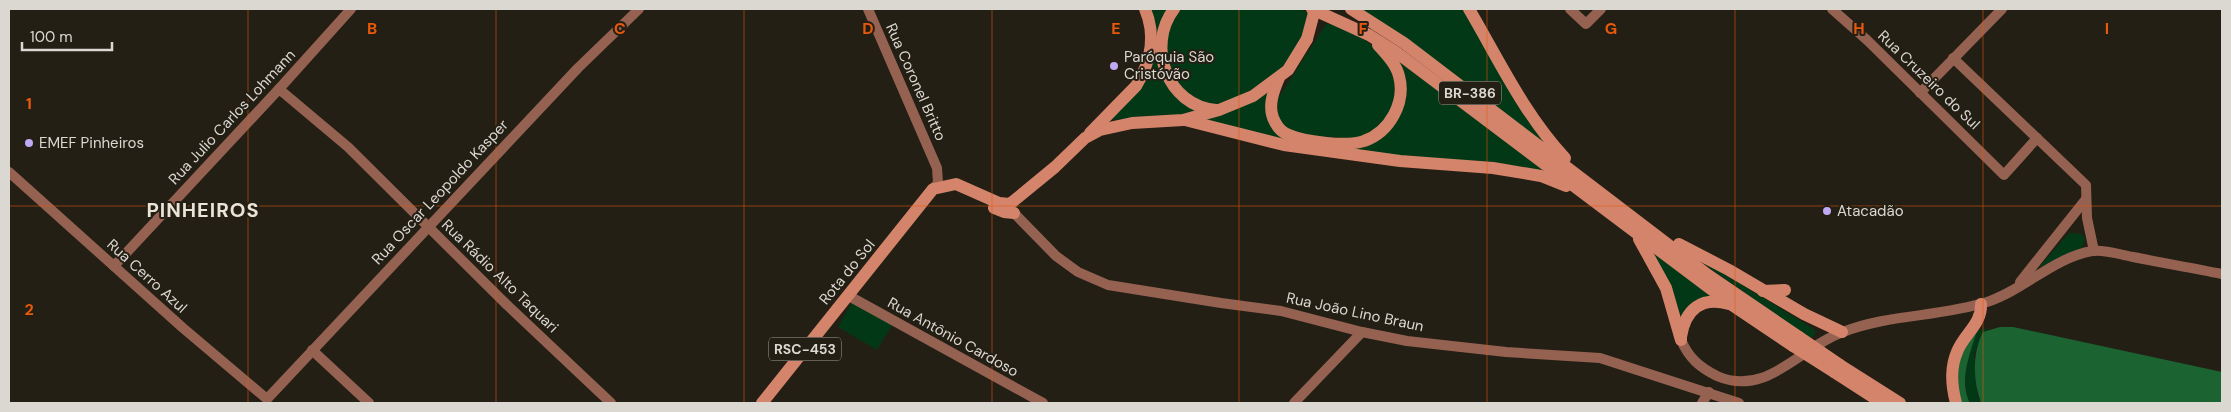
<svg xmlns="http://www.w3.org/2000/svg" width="2231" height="412" font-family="'DM Sans',sans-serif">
<rect width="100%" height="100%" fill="#241f14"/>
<g fill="#033816">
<polygon points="1149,9 1172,9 1163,69 1202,111 1183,115 1107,120 1146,77"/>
<polygon points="1179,9 1299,9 1309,13 1299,47 1273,80 1219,107 1199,104 1173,80 1167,58 1166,34"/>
<polygon points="1357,9 1463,9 1555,154"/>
<path d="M 1326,24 C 1353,23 1399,62 1397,91 C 1397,94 1394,99 1393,102 C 1391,107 1390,115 1386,120 C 1381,127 1369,134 1362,139 L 1299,135 L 1278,122 L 1277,100 Z"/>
<path d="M 1390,52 L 1555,175 L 1310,148 L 1197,120 L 1271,88 L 1278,130 L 1364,147 C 1385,129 1416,111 1404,79 C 1401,70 1395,60 1390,52 Z"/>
<polygon points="2069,233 2082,234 2085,239 2082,249 2042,268 2040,266"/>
<path d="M 1648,244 L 1720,299 C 1703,302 1690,302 1680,317 Z"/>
<polygon points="1697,259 1718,270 1815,330 1815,335 1810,339"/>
<polygon points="852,302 892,325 877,350 838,327"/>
<path d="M 1990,328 L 1983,332 L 1974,354 L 1978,396 L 1981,403 L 1970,403 C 1958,380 1971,352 1977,330 Z"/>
</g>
<g fill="#1c6332">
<path d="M 2000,327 L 2013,327 L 2222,372 L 2222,403 L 1981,403 C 1973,381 1972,353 1983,332 Z"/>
<path d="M 1977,330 C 1971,352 1958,380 1970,403 L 1961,403 C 1952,366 1957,361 1977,330 Z"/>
</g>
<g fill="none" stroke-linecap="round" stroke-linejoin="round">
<g stroke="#956252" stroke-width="10">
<polyline points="868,9 937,168 938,183 933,189"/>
<polyline points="1570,9 1586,24 1601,9"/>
<polyline points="1832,9 1867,40 2004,175 2037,138"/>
<polyline points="1953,58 2086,185 2087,218 2094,251"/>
<polyline points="279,89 348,147 504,302 611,403"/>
<polyline points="1920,93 2002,9"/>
<polyline points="9,172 183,328 267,399 578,68 639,9"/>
<polyline points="1014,213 1056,256 1078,272 1108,285 1221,303 1281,311 1362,332 1407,341 1506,352 1600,358 1739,403"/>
<polyline points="114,266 279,89 351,9"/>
<polyline points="2020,282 2086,199"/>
<polyline points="849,296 1043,403"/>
<path d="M 1681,340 C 1689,358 1699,367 1717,376 C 1767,398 1800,347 1843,332 C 1889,314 1940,317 1987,302 C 2024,290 2053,258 2092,251 C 2105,249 2121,255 2133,257 C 2163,263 2193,268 2222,274"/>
<polyline points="312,350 369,403"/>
<polyline points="1294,403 1362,332"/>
<polyline points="1702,403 1709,392"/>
</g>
<g stroke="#d4846b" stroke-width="12">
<path d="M 1174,9 C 1146,46 1167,106 1216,110"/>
<polyline points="1312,9 1369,35 1396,52 1732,305 1793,346"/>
<polyline points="1351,9 1404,43 1708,275 1799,337"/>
<path d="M 1469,9 C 1499,60 1524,114 1565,158"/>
<path d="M 1279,78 C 1273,92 1267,108 1275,122 C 1278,128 1283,133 1289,135 C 1305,142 1348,147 1364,141 C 1390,132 1406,102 1399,76 C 1396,64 1386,54 1378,45"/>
<polyline points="1185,120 1284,145 1400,161 1493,168 1541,176 1566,186"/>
<path d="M 1090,133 L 1136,86 C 1151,62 1156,35 1145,9"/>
<polyline points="994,208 1004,212 1014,213"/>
<polyline points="1639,239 1666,288 1681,340"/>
<polyline points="1679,244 1729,270 1804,314 1842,332"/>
<polyline points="1763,291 1785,290"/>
<path d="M 1681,337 C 1685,309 1702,296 1729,304"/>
<polyline points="1840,365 1900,403"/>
<polyline points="1834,372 1882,403"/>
<polyline points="762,403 933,189 956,184 999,203 1010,204 1055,167 1085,138 1100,130 1132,123 1183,120 1219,110 1253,96 1288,70 1307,39"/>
<path d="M 1956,403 C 1952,388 1950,368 1957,352 C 1964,334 1982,324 1981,304"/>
</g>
<g stroke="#d4846b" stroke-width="12">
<polyline points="1307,39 1315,9"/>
<polyline points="1799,337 1840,365"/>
<polyline points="1793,346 1834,372"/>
</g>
</g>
<path fill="none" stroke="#e8590c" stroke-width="1" stroke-opacity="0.55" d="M 248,9 L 248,403M 496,9 L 496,403M 744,9 L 744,403M 992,9 L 992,403M 1239,9 L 1239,403M 1487,9 L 1487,403M 1735,9 L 1735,403M 1983,9 L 1983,403M 9,206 L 2222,206"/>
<g fill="#bfa9f4" stroke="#241f14" stroke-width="2">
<circle cx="1114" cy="66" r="5"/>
<circle cx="29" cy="143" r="5"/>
<circle cx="1827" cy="211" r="5"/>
</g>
<g text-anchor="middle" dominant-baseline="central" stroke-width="4" stroke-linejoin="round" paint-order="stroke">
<g fill="#241f14" stroke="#a4a098" stroke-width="1">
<rect x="1439" y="81.5" width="62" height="23" rx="4"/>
<rect x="769" y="337.5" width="72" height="23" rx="4"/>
</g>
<g font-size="14" font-weight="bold" fill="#dbd7d1">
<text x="1470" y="93">BR-386</text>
<text x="805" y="349">RSC-453</text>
</g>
<g font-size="15" fill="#dbd7d1" stroke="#241f14" text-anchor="start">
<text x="1124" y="57">Paróquia São<tspan x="1124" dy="17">Cristóvão</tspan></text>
<text x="39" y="143">EMEF Pinheiros</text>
<text x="1837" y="211">Atacadão</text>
</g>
<g font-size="15" fill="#dbd7d1" stroke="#241f14">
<text transform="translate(1929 80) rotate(44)">Rua Cruzeiro do Sul</text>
<text transform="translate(916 82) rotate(66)">Rua Coronel Britto</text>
<text transform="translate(232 117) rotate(-47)">Rua Julio Carlos Lohmann</text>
<text transform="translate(440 192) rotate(-47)">Rua Oscar Leopoldo Kasper</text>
<text transform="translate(847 272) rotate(-51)">Rota do Sol</text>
<text transform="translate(147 276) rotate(42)">Rua Cerro Azul</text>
<text transform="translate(500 276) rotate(44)">Rua Rádio Alto Taquari</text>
<text transform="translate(1355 312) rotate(12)">Rua João Lino Braun</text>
<text transform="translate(953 337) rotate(29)">Rua Antônio Cardoso</text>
</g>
<g font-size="20" font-weight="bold" letter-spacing="1" fill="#ebe3d6" stroke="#241f14">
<text x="203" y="210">PINHEIROS</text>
</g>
</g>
<g font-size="16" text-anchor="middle" font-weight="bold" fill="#e8590c" stroke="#241f14" stroke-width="4" stroke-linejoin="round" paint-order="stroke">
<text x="372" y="34">B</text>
<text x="620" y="34">C</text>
<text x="868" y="34">D</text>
<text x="1116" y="34">E</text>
<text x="1363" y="34">F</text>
<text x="1611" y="34">G</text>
<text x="1859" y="34">H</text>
<text x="2107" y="34">I</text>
<text x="29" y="109">1</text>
<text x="29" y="315">2</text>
</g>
<rect width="2231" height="412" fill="none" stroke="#dbd7d1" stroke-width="20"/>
<path d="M22 42v8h90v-8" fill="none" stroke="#dbd7d1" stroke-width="2.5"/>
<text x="30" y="42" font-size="15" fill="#dbd7d1" stroke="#241f14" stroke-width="4" paint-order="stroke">100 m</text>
</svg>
